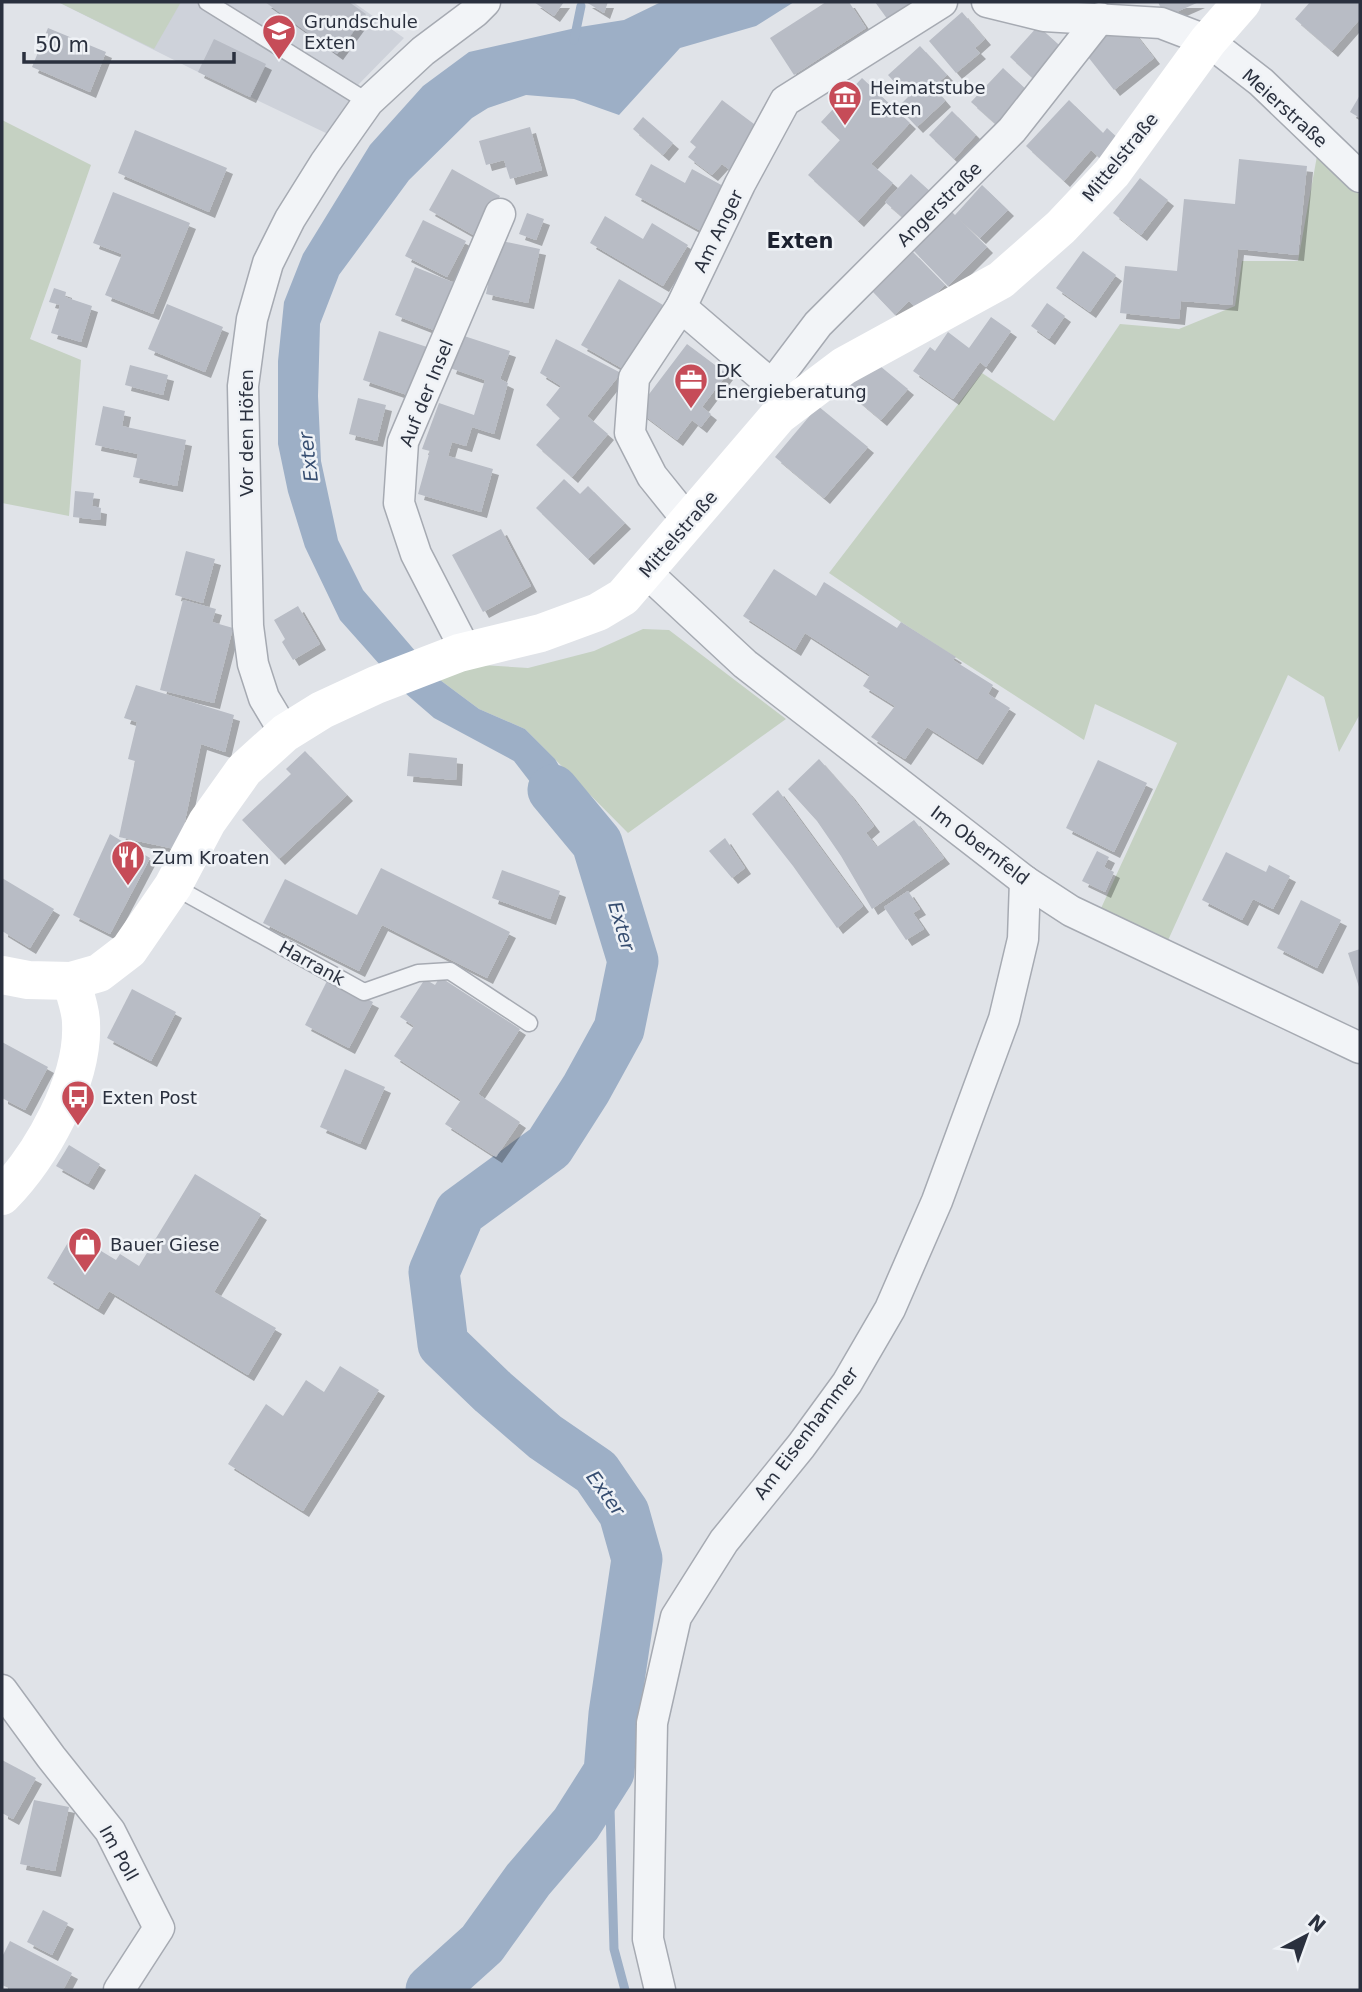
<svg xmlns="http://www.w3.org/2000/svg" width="1362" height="1992" font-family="'DejaVu Sans',sans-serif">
<defs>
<filter id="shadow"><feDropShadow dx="6" dy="6" stdDeviation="0" flood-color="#0004"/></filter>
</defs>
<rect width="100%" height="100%" fill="#e0e3e8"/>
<polygon fill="#ced2da" points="58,2 353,2 404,38 359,84 328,134 198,72"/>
<g fill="#c5d1c2">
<polygon points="58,2 181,2 154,49"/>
<polygon points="2,120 91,165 30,339 81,360 69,516 2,503"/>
<polygon points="1317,156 1360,195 1360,714 1339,752 1324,697 1288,675 1165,947 1097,917 1177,743 1095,704 1084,740 901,622 829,573 982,373 1054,421 1120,324 1179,329 1235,306 1242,261 1298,261"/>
<polygon points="643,629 669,630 786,719 628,833 525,729 479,709 440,680 466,664 528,668 594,651"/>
</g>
<polygon fill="#9dafc6" points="661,2 794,2 756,26 680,48 619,115 574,99 526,95 488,108 472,118 409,180 339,275 320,324 318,396 321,461 338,540 363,590 440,680 479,709 525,729 555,759 579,799 597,843 561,822 514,761 434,718 405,693 340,620 305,547 288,492 278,444 278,361 284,302 303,254 370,145 423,86 469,52 580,27 624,20"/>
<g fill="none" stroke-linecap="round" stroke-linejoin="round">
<g stroke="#9dafc6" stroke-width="9">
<polyline points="574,40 581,6"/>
<polyline points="609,1772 614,1949 625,1990"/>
</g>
<polyline stroke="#9dafc6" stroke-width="51" points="431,1990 482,1944 528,1880 576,1824 609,1772 614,1714 637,1559 624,1513 596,1472 545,1437 493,1392 443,1344 434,1272 460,1212 549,1147 586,1089 619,1029 633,961 597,843 553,790"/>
</g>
<g fill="#b8bcc5" filter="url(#shadow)">
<polygon points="265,2 349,2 366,14 337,54"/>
<polygon points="534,2 564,2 554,16"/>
<polygon points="586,2 608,2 604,13"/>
<polygon points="826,2 849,2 866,28 794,75 770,38"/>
<polygon points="875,2 913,2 888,20"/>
<polygon points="1158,2 1199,2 1165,17"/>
<polygon points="1310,2 1360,2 1360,19 1332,51 1295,19"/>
<polygon points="962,12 985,39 975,48 980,53 956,73 929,41"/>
<polygon points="1125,21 1154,58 1114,90 1085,53"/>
<polygon points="1038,26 1067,52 1039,84 1010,57"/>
<polygon points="48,28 106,52 90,92 32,67"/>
<polygon points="214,39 266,64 250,97 198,72"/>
<polygon points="920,46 947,75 933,87 945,101 917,127 898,107 908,97 888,75"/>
<polygon points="1003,68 1030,93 999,127 971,102"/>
<polygon points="862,78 910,123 871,164 893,183 858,221 808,175 840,140 821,122"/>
<polygon points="1360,95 1360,118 1350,112"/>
<polygon points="722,100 766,133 735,174 722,164 712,175 688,157 696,147 690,142"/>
<polygon points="1069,100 1103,133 1107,128 1120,140 1102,160 1091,150 1064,181 1026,146"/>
<polygon points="952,111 976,135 954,159 929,135"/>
<polygon points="643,117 673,143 663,155 633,129"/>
<polygon points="530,127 542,170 510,179 504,160 486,165 479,141"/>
<polygon points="135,130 227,168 209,212 118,173"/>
<polygon points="1239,159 1307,166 1298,255 1238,249 1232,305 1181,301 1179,319 1120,313 1125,266 1177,271 1184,199 1235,204"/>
<polygon points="651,164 685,183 692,169 725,187 701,231 635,195"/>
<polygon points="452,169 500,196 477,237 429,210"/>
<polygon points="911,174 933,194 907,221 885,202"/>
<polygon points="1140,178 1168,200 1141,235 1113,213"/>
<polygon points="982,185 1008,210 980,238 960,220 987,247 948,286 913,250 952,212 955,215"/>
<polygon points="113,192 190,223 153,314 105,295 122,254 93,243"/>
<polygon points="527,213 544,219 536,240 519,234"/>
<polygon points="605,216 643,239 652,223 688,245 663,286 590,243"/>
<polygon points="423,220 466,241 447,277 405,256"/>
<polygon points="497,240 540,249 528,303 486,294"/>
<polygon points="1083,251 1116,275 1090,312 1056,288"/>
<polygon points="913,252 945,285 919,311 909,301 895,315 873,292"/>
<polygon points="415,267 455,283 436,331 395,315"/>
<polygon points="619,279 663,305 625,370 581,345"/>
<polygon points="54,288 66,292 65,297 92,306 81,342 51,333 60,305 49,302"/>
<polygon points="1047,303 1065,316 1049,339 1031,326"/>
<polygon points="167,304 223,327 205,372 148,349"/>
<polygon points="991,317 1011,331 986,367 980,362 953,399 913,371 930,347 935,351 948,332 969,348"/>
<polygon points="379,331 433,349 416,398 363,380"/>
<polygon points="461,335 510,351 500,379 508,383 494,434 472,427 466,446 452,442 448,456 493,469 481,512 418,494 430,451 422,449 439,403 474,415 485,380 450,368"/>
<polygon points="556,339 621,373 587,416 608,434 572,477 536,445 560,418 546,405 561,386 540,373"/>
<polygon points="687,344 727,374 702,407 711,414 701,427 692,420 677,440 637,410"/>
<polygon points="130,365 168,375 163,395 125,385"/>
<polygon points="880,366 908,389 881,420 842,387"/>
<polygon points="358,398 386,405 377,441 349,434"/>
<polygon points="103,406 125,411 122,426 186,440 177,486 133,477 138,454 95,445"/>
<polygon points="818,406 868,447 824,498 775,457"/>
<polygon points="564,479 580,494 588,486 625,523 588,559 536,508"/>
<polygon points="75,491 94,493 92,506 101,508 100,520 73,517"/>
<polygon points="501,529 531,586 483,612 452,555"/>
<polygon points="186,551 215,559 203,603 175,595"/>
<polygon points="774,569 816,596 824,582 897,628 901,622 956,657 953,660 993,685 988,694 1010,708 977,759 927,727 905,759 871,737 895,706 863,686 870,675 805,633 795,650 743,616"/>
<polygon points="183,600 216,609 212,622 233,628 214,703 160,690"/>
<polygon points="298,606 320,644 293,660 282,642 285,639 274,620"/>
<polygon points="136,685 234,715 225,752 201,744 179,850 119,837 135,761 128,759 137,722 124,718"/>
<polygon points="305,751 347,795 279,859 242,820 291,774 286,769"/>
<polygon points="409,753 457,758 456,780 407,776"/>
<polygon points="819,759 849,793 874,826 866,833 877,847 914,820 944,858 872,909 841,856 817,821 788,789"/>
<polygon points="1098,760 1147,783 1114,852 1066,828"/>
<polygon points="778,790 863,906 837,928 793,866 752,814"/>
<polygon points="110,834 150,858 110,934 73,915"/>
<polygon points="725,838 745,868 732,878 709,851"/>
<polygon points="1097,851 1109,857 1104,867 1114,872 1105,892 1082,881"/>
<polygon points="1226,852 1266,872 1269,865 1290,876 1273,909 1253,899 1242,920 1202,900"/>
<polygon points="381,868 510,932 487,978 382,925 359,971 263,923 285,879 357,915"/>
<polygon points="502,870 560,891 550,919 492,898"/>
<polygon points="2,878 54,909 30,948 2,931"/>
<polygon points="908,891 920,909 913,913 924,929 906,940 884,907"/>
<polygon points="1301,900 1341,920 1317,968 1277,948"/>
<polygon points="1360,949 1360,990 1348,953"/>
<polygon points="440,977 520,1029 478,1094 520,1122 496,1157 445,1124 461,1100 394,1056 414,1026 400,1017 425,979 435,985"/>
<polygon points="328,979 373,1002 349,1048 305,1025"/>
<polygon points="132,989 176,1012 151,1061 107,1038"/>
<polygon points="2,1042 48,1067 25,1110 2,1098"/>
<polygon points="345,1069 385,1087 360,1144 320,1127"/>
<polygon points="69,1145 100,1164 88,1184 56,1166"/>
<polygon points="195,1174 261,1214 214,1292 276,1328 248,1375 109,1291 98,1309 47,1278 73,1234 116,1260 120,1254 139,1266"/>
<polygon points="340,1366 379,1390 303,1511 228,1464 266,1404 283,1416 306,1380 324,1392"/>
<polygon points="2,1760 36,1778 13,1819 2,1813"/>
<polygon points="34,1800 69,1807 55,1871 20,1864"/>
<polygon points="43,1910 68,1923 52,1955 27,1942"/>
<polygon points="10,1941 72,1973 63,1990 13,1990 2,1985 2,1957"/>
</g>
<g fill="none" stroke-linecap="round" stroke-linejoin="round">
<g stroke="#a6aab2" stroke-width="19">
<g id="lane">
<polyline points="207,2 368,102"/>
<polyline points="173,886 364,992 418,973 450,971 529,1023"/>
</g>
</g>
<g stroke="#a6aab2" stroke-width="33">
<g id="street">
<polyline points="987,2 1044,16 1161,23 1208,41 1261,82 1360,177"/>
<polyline points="681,307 772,385"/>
<polyline points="794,403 772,385 818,324 1012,130 1100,18"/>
<polyline points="689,522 652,476 630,433 634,378 681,307 740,184 785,101 942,2"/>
<polyline points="646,572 745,664 1025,881 1071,911 1360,1048"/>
<polyline points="466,651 416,554 399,503 403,442 500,214"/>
<polyline points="285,733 264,698 253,664 248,626 243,386 252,319 268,263 290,219 325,163 368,102 423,51 475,12 485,2"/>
<polyline points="2,1690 51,1757 110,1831 159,1928 119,1990"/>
<polyline points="660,1990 648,1939 652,1723 676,1617 724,1541 801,1446 847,1383 890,1309 937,1201 1004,1019 1023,939 1025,881"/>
</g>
</g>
<use href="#lane" stroke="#f2f4f7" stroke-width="16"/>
<use href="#street" stroke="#f2f4f7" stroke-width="30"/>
<g stroke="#fff" stroke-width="38">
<polyline points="2,975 28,980 71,981 99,973 129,950 173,886 207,822 244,770 285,733 322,710 376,685 459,653 541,633 598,612 623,597 779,415 844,366 1001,280 1061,227 1112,173 1208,41 1242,2"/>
<path d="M 2,1196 C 41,1156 84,1081 81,1023 C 81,1010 75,994 71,981"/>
</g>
</g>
<defs>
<g id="school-pin" transform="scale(1.75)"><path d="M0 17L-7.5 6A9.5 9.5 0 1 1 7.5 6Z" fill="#c64c58" stroke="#eff2f6"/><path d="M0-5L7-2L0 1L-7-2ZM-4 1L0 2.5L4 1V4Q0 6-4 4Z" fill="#fff"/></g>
<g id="museum-pin" transform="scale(1.75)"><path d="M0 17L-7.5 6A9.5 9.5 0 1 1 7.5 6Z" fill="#c64c58" stroke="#eff2f6"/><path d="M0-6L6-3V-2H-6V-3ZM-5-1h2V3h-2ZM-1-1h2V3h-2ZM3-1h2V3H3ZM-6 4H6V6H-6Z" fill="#fff"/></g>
<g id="office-pin" transform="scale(1.75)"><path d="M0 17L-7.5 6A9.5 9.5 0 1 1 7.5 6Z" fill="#c64c58" stroke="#eff2f6"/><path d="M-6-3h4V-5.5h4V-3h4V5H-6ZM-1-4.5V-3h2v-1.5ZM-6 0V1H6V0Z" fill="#fff"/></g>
<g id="restaurant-pin" transform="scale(1.75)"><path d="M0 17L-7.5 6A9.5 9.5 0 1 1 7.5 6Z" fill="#c64c58" stroke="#eff2f6"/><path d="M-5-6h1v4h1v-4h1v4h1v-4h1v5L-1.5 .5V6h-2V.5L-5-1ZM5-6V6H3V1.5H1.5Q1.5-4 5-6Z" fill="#fff"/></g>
<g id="bus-pin" transform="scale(1.75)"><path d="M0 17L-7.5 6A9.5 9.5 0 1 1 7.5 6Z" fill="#c64c58" stroke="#eff2f6"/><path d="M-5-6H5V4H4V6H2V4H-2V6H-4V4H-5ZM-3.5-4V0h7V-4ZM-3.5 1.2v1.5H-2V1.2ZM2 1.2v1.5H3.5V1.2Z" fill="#fff"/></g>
<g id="shop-pin" transform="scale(1.75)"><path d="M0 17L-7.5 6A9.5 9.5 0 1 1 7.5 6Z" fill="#c64c58" stroke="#eff2f6"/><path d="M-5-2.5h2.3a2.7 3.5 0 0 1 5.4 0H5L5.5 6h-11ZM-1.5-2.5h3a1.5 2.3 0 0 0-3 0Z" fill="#fff"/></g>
</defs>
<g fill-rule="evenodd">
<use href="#school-pin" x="279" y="31"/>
<use href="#museum-pin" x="845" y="97"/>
<use href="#office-pin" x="691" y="380"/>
<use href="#restaurant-pin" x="128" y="857"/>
<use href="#bus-pin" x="78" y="1097"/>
<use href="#shop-pin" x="85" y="1244"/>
</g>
<g text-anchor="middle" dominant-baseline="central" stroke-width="5" stroke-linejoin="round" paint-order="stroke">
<g font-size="18" fill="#2a303e" stroke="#eff2f6" text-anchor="start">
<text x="304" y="21">Grundschule<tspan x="304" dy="21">Exten</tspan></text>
<text x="870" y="87">Heimatstube<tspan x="870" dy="21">Exten</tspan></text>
<text x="716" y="370">DK<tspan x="716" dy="21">Energieberatung</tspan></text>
<text x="152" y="857">Zum Kroaten</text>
<text x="102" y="1097">Exten Post</text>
<text x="110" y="1244">Bauer Giese</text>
</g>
<g font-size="18" fill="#2a303e" stroke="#eff2f6">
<text transform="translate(1285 108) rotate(42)">Meierstraße</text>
<text transform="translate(1120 157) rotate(-51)">Mittelstraße</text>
<text transform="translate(939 204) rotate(-45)">Angerstraße</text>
<text transform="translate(718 231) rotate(-64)">Am Anger</text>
<text transform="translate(426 393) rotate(-68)">Auf der Insel</text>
<text transform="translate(246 433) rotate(-90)">Vor den Höfen</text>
<text transform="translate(678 534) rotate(-49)">Mittelstraße</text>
<text transform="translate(980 845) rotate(37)">Im Obernfeld</text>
<text transform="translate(312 963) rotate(29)">Harrank</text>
<text transform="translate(806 1433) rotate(-53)">Am Eisenhammer</text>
<text transform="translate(119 1853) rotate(61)">Im Poll</text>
</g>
<g font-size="19" font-style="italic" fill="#364d70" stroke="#eff2f6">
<text transform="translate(308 457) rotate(-97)">Exter</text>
<text transform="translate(622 926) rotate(73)">Exter</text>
<text transform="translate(606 1493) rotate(54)">Exter</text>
</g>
<g font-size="21" font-weight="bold" fill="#1c212f" stroke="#eff2f6">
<text x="800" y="241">Exten</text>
</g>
</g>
<rect width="1362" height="1992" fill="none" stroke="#2a303e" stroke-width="7"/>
<g transform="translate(1306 1936) rotate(41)" stroke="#eff2f6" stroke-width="5" paint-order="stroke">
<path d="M0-5L12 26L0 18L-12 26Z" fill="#2a303e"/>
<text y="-10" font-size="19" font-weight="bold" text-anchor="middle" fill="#2a303e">N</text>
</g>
<path d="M24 52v10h210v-10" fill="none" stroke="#2a303e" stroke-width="3.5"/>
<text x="35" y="52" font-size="21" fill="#2a303e" stroke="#eff2f6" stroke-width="5" paint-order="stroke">50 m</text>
</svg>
